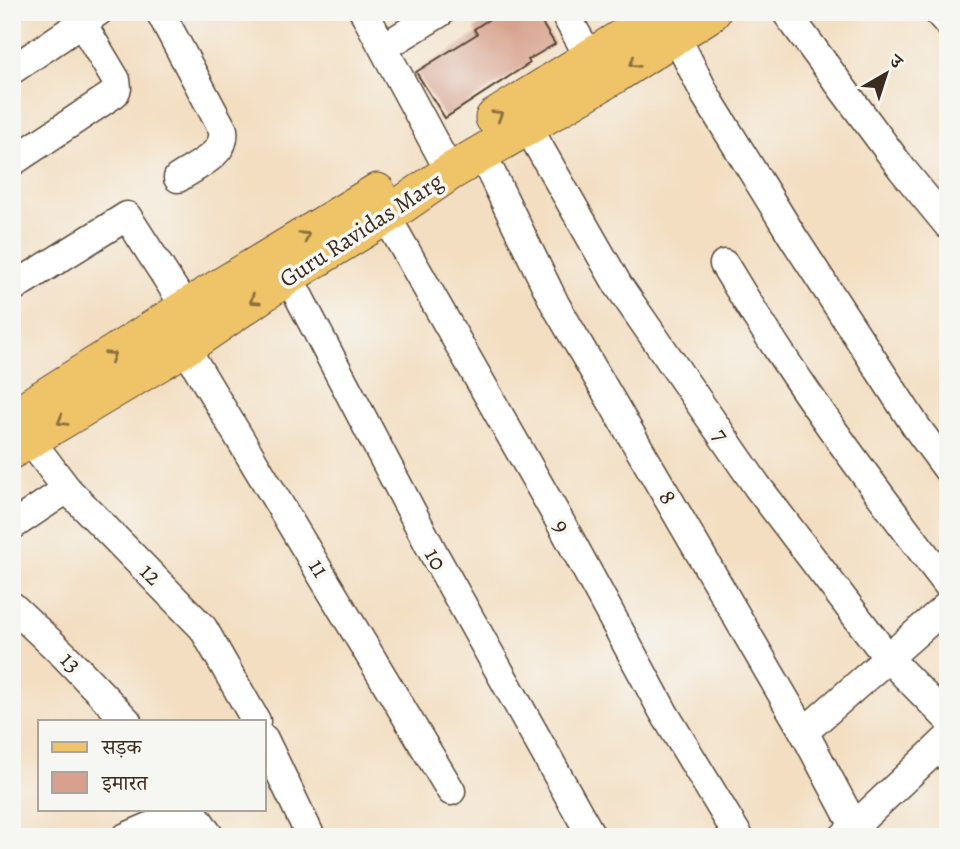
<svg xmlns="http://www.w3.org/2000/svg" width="960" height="849" font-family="Alegreya,'Noto Serif Devanagari',serif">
<rect width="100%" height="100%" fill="#f6f6f2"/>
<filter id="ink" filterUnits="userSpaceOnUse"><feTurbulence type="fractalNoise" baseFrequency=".0143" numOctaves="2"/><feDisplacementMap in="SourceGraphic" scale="14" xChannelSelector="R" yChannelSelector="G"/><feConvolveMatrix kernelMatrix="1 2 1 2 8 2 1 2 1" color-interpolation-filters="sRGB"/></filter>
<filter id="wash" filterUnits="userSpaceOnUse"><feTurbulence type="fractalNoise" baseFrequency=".00686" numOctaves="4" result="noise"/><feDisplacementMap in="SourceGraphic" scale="28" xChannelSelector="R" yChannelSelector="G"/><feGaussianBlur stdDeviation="1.57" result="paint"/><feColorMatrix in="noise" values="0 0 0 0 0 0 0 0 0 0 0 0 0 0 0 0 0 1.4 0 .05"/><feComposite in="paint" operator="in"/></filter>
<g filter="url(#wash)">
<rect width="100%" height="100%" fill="#f3dec1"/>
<g id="blocks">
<polygon fill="#d7a18d" points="500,12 535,12 555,44 528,60 530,63 445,118 416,72 477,34 474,29"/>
</g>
</g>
<g filter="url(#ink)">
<use href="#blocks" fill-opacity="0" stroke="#574536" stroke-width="2"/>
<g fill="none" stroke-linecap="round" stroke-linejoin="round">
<g stroke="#574536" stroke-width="31">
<g id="minor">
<path d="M 160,12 L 223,130 C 227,154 196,166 178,178"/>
<polyline points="364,12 450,172"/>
<polyline points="564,12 590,58"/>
<polyline points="786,12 902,169 948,225"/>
<polyline points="938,12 948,23"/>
<polyline points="667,18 706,96 793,237 917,428 948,470"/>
<polyline points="384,47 441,12"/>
<polyline points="12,70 98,12"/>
<polyline points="527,126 618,285 757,486 888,658 948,719"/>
<polyline points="482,154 555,304 804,732 860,837"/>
<polyline points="12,162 115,93 117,88 116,80 82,23"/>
<polyline points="386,216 567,534 664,713 739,837"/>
<path d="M 724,264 C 791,376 868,481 948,585"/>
<polyline points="288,276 435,556 592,837"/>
<polyline points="12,288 127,216 186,308"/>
<polyline points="185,347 451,791"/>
<polyline points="30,440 67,489 203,628 256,721"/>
<polyline points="12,526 67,489"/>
<polyline points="12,606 64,655 127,721"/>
<polyline points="804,732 948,605"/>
<polyline points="264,739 311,837"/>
<polyline points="191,809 210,837"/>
<polyline points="126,837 191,809"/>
<polyline points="843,837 948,738"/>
</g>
</g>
<g stroke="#574536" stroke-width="39">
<g id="major">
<polyline points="494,118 663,12"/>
<polyline points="12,418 186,308 377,192"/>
<polyline points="12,450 185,347 288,276 386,216 450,172 613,76 712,12"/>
</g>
</g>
<use href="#minor" stroke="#fff" stroke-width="28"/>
<use href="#major" stroke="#efc469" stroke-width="37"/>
</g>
<defs><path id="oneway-chevron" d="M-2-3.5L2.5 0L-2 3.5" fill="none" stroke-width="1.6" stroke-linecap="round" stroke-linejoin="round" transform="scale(1.75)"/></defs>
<g stroke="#8c6f40">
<use href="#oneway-chevron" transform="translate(634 63) rotate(147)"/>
<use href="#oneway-chevron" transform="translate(498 115) rotate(-32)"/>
<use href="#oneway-chevron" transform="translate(305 236) rotate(-31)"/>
<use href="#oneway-chevron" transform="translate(254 300) rotate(146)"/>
<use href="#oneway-chevron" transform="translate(111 356) rotate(-33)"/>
<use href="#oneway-chevron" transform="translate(62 421) rotate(149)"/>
</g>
</g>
<g text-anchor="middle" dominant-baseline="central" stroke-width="7" stroke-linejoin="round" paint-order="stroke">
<g font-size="24" fill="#3b2a1e" stroke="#f6f6f2">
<text transform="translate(361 230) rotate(-33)">Guru Ravidas Marg</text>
<text transform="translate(721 435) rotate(55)">7</text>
<text transform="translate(668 497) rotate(60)">8</text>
<text transform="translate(562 526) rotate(60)">9</text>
<text transform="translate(436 559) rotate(62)">10</text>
<text transform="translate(319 568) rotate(59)">11</text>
<text transform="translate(151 574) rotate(45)">12</text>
<text transform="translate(71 662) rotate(46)">13</text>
</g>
</g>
<rect width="960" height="849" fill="none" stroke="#f6f6f2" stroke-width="42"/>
<rect x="38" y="720" width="228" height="91" fill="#f6f6f2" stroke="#aba49d" stroke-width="2"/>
<rect x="52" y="742" width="35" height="10" fill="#efc469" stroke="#aba49d" stroke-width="2"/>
<text x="102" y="754" font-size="21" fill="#3b2a1e">सड़क</text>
<rect x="52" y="772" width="35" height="21" fill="#d7a18d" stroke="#aba49d" stroke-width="2"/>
<text x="102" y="790" font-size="21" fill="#3b2a1e">इमारत</text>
<g transform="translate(886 74) rotate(39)" stroke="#f6f6f2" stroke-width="5" paint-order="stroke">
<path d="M0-5L12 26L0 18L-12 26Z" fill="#3b2a1e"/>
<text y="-10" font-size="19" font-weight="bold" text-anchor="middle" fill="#3b2a1e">उ</text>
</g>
</svg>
